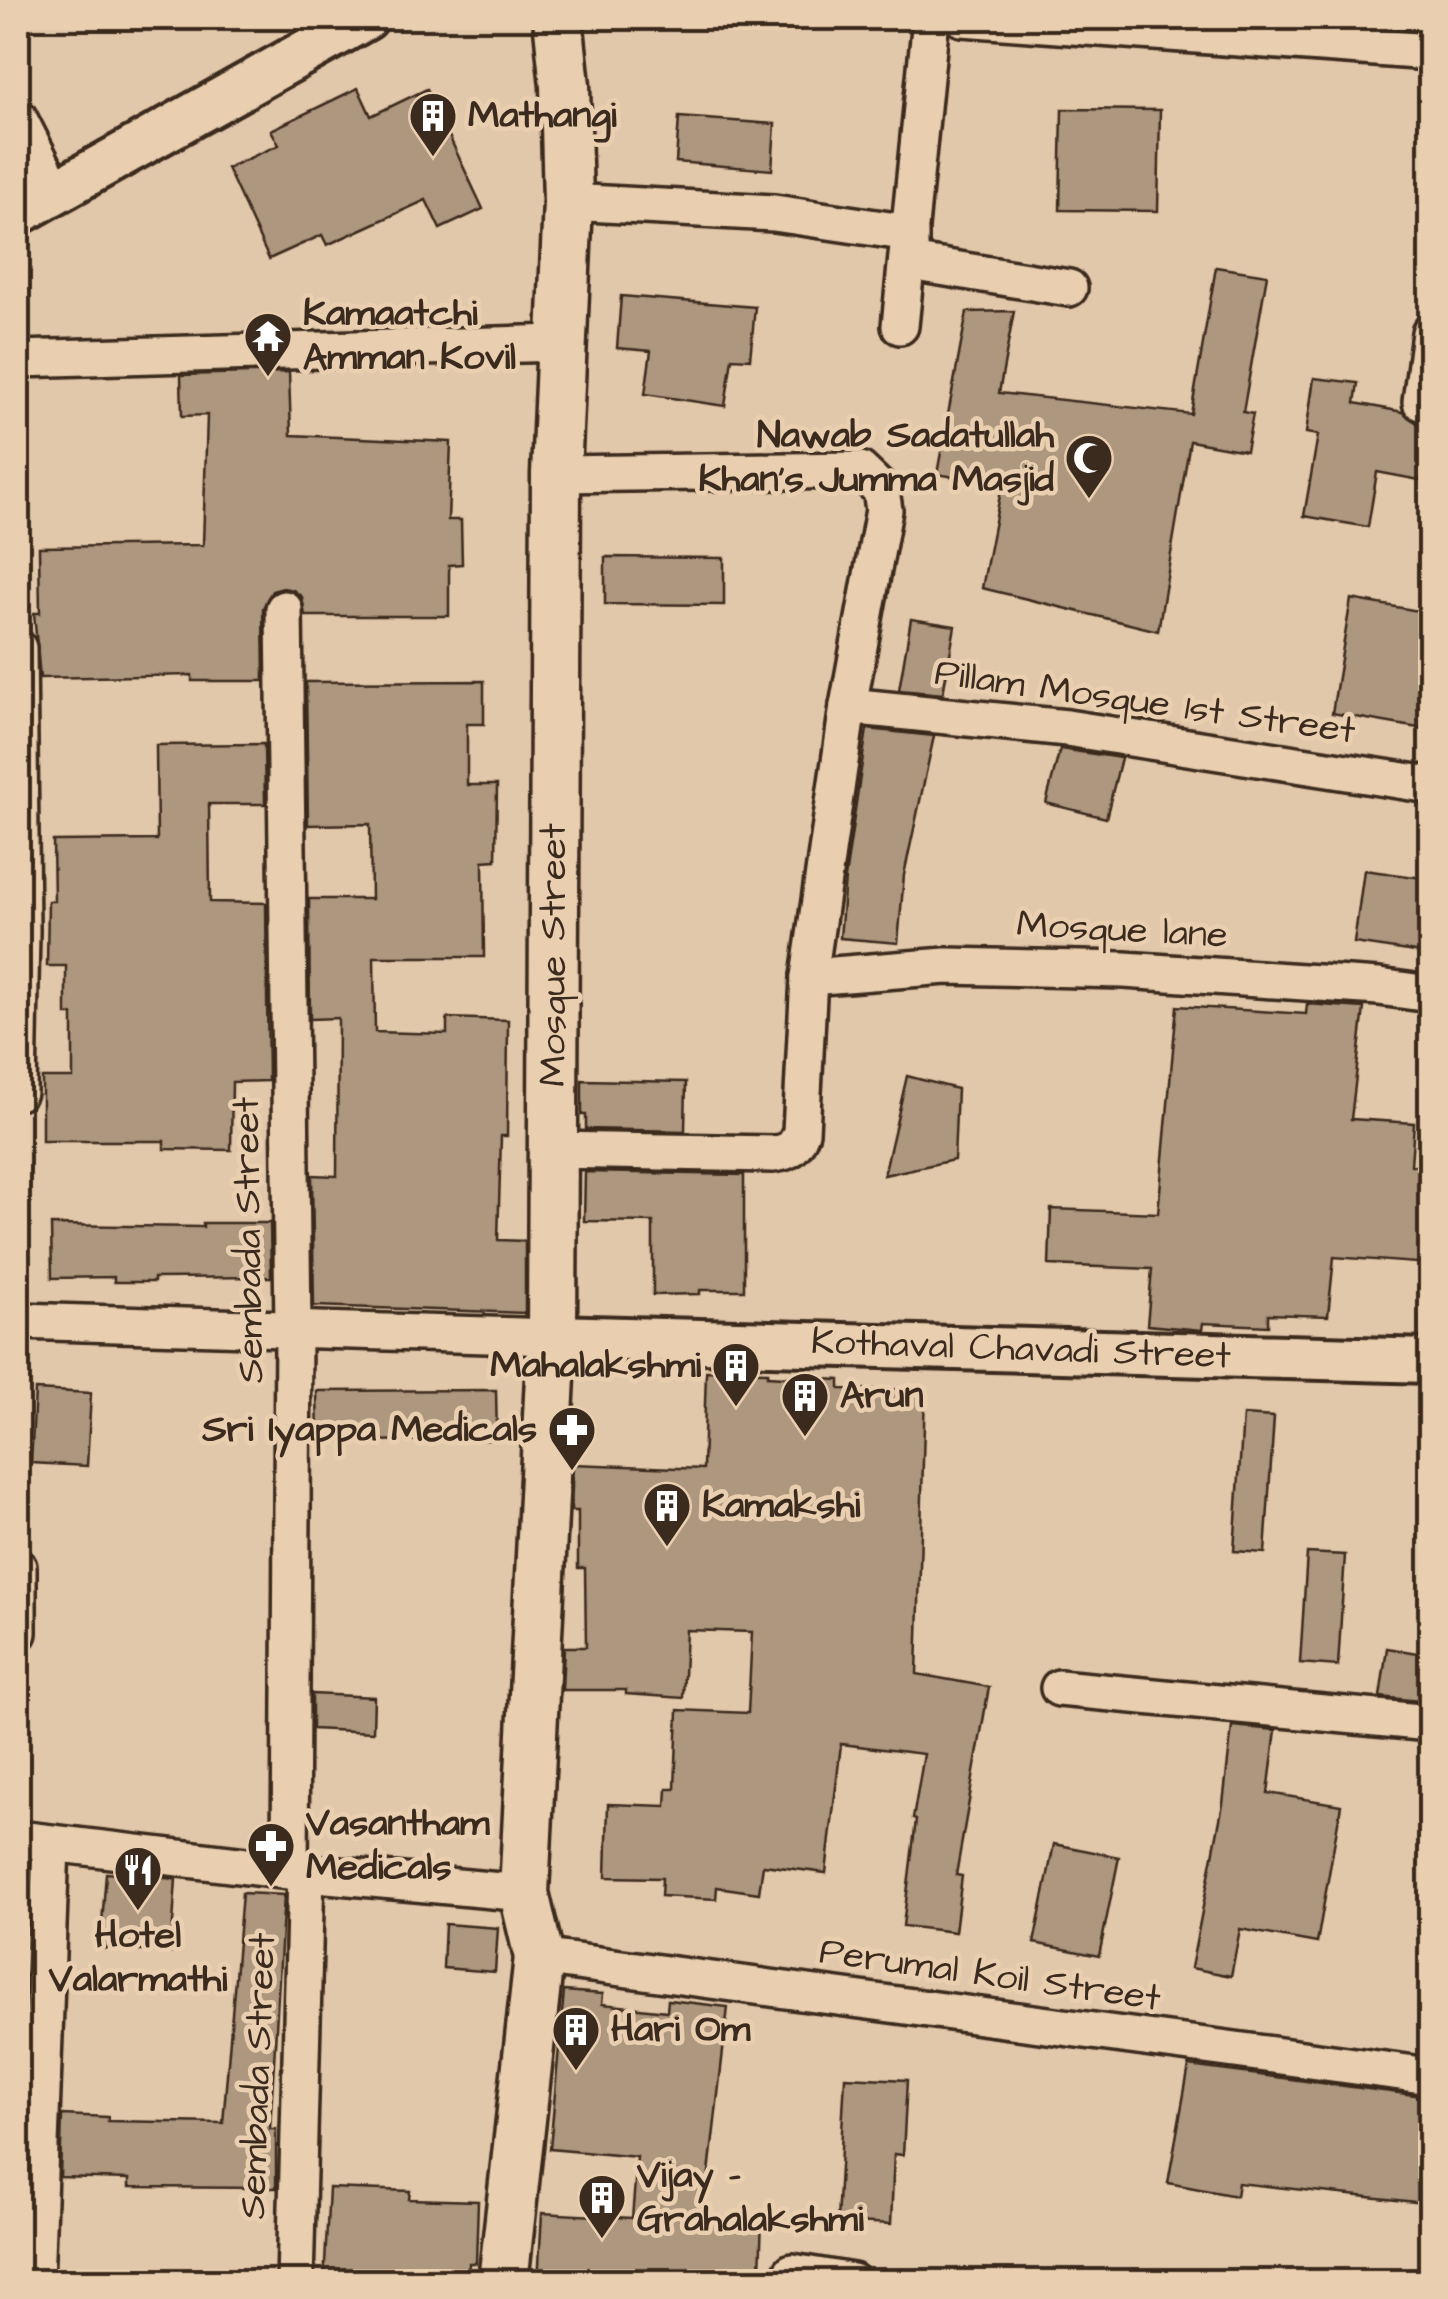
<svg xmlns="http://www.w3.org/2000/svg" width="1448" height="2299" font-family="'Architects Daughter',sans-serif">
<rect width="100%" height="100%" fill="#e2c8aa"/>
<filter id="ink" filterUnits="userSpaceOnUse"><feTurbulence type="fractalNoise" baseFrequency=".01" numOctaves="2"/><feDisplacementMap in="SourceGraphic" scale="20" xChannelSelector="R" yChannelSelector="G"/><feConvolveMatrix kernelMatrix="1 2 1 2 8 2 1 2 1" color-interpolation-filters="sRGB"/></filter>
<g filter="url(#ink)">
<g fill="#ae977f" stroke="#3b2a1e" stroke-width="2.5">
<polygon points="358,88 371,116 427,89 483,209 440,229 426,200 327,245 322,235 269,259 227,168 279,145 271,130"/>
<polygon points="1062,109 1160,110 1158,211 1060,210"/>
<polygon points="679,117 775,124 772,170 676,162"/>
<polygon points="1216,267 1267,275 1243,412 1253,414 1246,451 1190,441 1158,631 982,588 1002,485 937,474 967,312 1014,311 999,393 1191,414"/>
<polygon points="621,296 755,307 750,359 732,358 725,406 645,394 651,351 617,348"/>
<polygon points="289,372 291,435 451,442 448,520 461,520 462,564 449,565 449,616 305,616 302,597 293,590 283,588 272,591 263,608 264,681 192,681 192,675 40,678 34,613 40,613 39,547 203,545 207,415 182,416 181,375"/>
<polygon points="1314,378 1358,383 1355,403 1403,412 1417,423 1430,421 1430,482 1377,472 1368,527 1304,516 1318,435 1306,433"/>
<polygon points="605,557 724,558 724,605 605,604"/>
<polygon points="1351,599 1430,613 1430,730 1332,713"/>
<polygon points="911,619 955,626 943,694 899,690"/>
<polygon points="484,681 484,724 467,724 467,785 497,785 496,860 483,861 484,957 374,957 375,1032 447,1034 447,1018 508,1020 507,1136 501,1136 498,1240 525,1241 525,1313 314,1306 312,1175 337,1176 338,1018 310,1019 309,899 371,899 370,824 308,825 306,682"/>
<polygon points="867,729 934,736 904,875 898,943 840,938 845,878"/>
<polygon points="264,744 265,804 209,804 210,902 266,903 268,1081 232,1082 231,1150 164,1149 164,1141 42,1141 42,1078 73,1078 73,1015 66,1015 66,966 47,966 48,901 54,901 53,841 157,840 156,745"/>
<polygon points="1060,749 1121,758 1106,818 1046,803"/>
<polygon points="1364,870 1430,879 1422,953 1354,943"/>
<polygon points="1307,1004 1364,1008 1351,1119 1414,1123 1411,1165 1430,1167 1430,1264 1334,1257 1328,1316 1268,1314 1268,1326 1203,1323 1202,1330 1147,1325 1152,1269 1049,1265 1051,1209 1158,1213 1177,1006 1306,1014"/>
<polygon points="907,1076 957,1089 954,1160 884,1175"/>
<polygon points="582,1080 686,1082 685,1131 586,1129 586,1115 582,1115"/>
<polygon points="585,1172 744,1175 744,1290 700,1290 700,1294 653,1295 653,1222 584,1221"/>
<polygon points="203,1223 270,1223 271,1277 154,1278 154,1282 114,1282 114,1277 52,1278 51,1225 203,1227"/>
<polygon points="706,1371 768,1372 767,1376 840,1380 840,1389 925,1390 917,1674 989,1687 956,1875 962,1876 955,1932 903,1926 916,1820 913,1819 924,1754 841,1744 826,1873 763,1865 759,1893 717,1887 716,1899 661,1896 662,1878 606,1877 608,1804 666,1806 667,1789 675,1789 678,1710 748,1713 752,1632 686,1630 683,1698 626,1694 626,1690 562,1690 564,1647 586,1647 585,1568 578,1568 578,1511 571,1511 573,1464 703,1469"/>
<polygon points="35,1390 91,1393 87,1466 31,1463"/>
<polygon points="496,1390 497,1440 318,1441 317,1391"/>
<polygon points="1243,1415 1274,1417 1265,1553 1234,1551"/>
<polygon points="1307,1553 1345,1555 1338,1666 1300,1663"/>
<polygon points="1387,1648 1430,1655 1430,1702 1380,1697"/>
<polygon points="312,1694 374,1697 373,1732 312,1729"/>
<polygon points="1232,1726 1276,1730 1268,1793 1341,1805 1317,1943 1240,1929 1231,1976 1191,1968 1223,1804"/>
<polygon points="1054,1844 1119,1857 1099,1956 1034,1943"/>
<polygon points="106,1873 176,1879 171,1953 100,1948"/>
<polygon points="242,1893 284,1895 270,2129 276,2129 276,2188 129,2187 129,2179 60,2177 62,2115 108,2117 108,2121 223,2123"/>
<polygon points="445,1924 498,1928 495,1972 443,1968"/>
<polygon points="564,1991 603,1994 602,2004 667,2011 668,2000 728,2007 704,2217 762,2219 760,2272 692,2269 692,2282 538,2282 542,2213 632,2218 637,2157 550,2149"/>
<polygon points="1189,2066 1430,2097 1430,2151 1425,2203 1238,2183 1236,2196 1168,2183"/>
<polygon points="845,2077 907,2080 903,2155 894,2154 891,2224 837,2221"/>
<polygon points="329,2188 410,2191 409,2199 478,2201 476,2263 469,2263 468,2282 324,2282"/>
</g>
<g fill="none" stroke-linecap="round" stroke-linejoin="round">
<g stroke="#3b2a1e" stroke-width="42">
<g id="minor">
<polyline points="962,18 1430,52"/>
<polyline points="18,117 55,190"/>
<polyline points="568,202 774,213 910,233 910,262 1069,288"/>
<polyline points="900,326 931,18"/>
<polyline points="18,359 560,343"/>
<polyline points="1421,402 1430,333"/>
<polyline points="284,609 293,1327 290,1871"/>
<polyline points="18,648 21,931 18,1092"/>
<polyline points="848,706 1067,728 1430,785"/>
<polyline points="809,977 946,966 1124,970 1379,987 1430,994"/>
<path d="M 553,1150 L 773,1154 C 790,1152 795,1148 801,1132 L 809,977 L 848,706 L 884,510 L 881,490 L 860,470 L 556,474"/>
<polyline points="18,1321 552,1337"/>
<polyline points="18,1567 18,1633"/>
<polyline points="1059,1688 1430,1723"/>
<polyline points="18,1839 306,1873 524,1893"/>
<polyline points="539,1957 1430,2076"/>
<polyline points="792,2272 853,2282"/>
<polyline points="35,2282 51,1844"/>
<polyline points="295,2282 306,1873"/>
</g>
</g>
<g stroke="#3b2a1e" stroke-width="50">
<g id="tertiary">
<polyline points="18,213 366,18"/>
<polyline points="552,1337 1430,1361"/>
</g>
</g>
<g stroke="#3b2a1e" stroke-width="55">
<polyline id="secondary" points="503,2282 539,1957 524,1893 552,1337 556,474 568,202 565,86 558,18"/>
</g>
<use href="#minor" stroke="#e9cfb0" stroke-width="35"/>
<use href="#tertiary" stroke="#e9cfb0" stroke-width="42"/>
<use href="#secondary" stroke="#e9cfb0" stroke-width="48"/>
</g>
</g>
<defs>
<g id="building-pin" transform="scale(2.5)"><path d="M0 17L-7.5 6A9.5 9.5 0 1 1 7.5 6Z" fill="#3b2a1e" stroke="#e9cfb0"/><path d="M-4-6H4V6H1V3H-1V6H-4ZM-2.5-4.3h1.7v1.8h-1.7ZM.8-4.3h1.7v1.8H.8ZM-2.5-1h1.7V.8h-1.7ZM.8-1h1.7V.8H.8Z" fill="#fff"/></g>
<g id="temple-pin" transform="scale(2.5)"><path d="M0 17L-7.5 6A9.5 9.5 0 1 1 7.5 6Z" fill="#3b2a1e" stroke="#e9cfb0"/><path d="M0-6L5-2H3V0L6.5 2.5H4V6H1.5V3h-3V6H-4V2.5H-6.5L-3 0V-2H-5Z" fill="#fff"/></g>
<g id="mosque-pin" transform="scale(2.5)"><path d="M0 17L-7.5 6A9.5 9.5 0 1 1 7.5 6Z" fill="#3b2a1e" stroke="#e9cfb0"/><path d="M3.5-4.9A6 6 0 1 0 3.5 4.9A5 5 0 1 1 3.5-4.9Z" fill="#fff"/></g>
<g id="pharmacy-pin" transform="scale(2.5)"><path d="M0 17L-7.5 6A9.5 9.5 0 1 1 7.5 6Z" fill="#3b2a1e" stroke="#e9cfb0"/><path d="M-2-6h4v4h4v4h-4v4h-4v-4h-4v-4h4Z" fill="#fff"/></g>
<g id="restaurant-pin" transform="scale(2.5)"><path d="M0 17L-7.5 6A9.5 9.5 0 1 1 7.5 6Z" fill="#3b2a1e" stroke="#e9cfb0"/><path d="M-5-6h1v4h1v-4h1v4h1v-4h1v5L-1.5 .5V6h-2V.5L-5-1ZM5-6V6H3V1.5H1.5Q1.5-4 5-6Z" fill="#fff"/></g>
</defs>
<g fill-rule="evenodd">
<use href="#building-pin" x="433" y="116"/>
<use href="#temple-pin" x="268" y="336"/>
<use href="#mosque-pin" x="1089" y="458"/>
<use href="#building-pin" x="736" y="1366"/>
<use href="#building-pin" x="805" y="1396"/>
<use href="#pharmacy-pin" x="572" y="1430"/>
<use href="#building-pin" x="667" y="1506"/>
<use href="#pharmacy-pin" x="271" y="1846"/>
<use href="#restaurant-pin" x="138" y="1870"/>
<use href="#building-pin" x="576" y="2030"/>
<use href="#building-pin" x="602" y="2198"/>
</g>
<g text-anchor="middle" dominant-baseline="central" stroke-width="9" stroke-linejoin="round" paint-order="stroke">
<g font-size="38" font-weight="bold" fill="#3b2a1e" stroke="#e9cfb0" text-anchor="start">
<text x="468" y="116">Mathangi</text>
<text x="303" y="314">Kamaatchi<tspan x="303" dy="44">Amman Kovil</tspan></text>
<text x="1054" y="436" text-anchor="end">Nawab Sadatullah<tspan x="1054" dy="44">Khan's Jumma Masjid</tspan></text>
<text x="701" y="1366" text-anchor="end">Mahalakshmi</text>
<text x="840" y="1396">Arun</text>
<text x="537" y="1430" text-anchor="end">Sri Iyappa Medicals</text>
<text x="702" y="1506">Kamakshi</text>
<text x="306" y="1824">Vasantham<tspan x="306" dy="44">Medicals</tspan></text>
<text x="138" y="1936" text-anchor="middle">Hotel<tspan x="138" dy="44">Valarmathi</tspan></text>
<text x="611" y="2030">Hari Om</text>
<text x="637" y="2176">Vijay -<tspan x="637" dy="44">Grahalakshmi</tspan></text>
</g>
<g font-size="38" fill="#3b2a1e" stroke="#e9cfb0">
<text transform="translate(1145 702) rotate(8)">Pillam Mosque 1st Street</text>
<text transform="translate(1122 930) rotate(3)">Mosque lane</text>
<text transform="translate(554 955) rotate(-90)">Mosque Street</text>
<text transform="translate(249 1240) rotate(-91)">Sembada Street</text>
<text transform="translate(1021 1349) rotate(2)">Kothaval Chavadi Street</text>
<text transform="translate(990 1975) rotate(8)">Perumal Koil Street</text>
<text transform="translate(258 2076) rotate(-88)">Sembada Street</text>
</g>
</g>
<rect width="1448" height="2299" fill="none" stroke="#e9cfb0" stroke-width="60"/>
<rect x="30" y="30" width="1388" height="2239" fill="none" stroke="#3b2a1e" stroke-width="4" filter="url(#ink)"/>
</svg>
